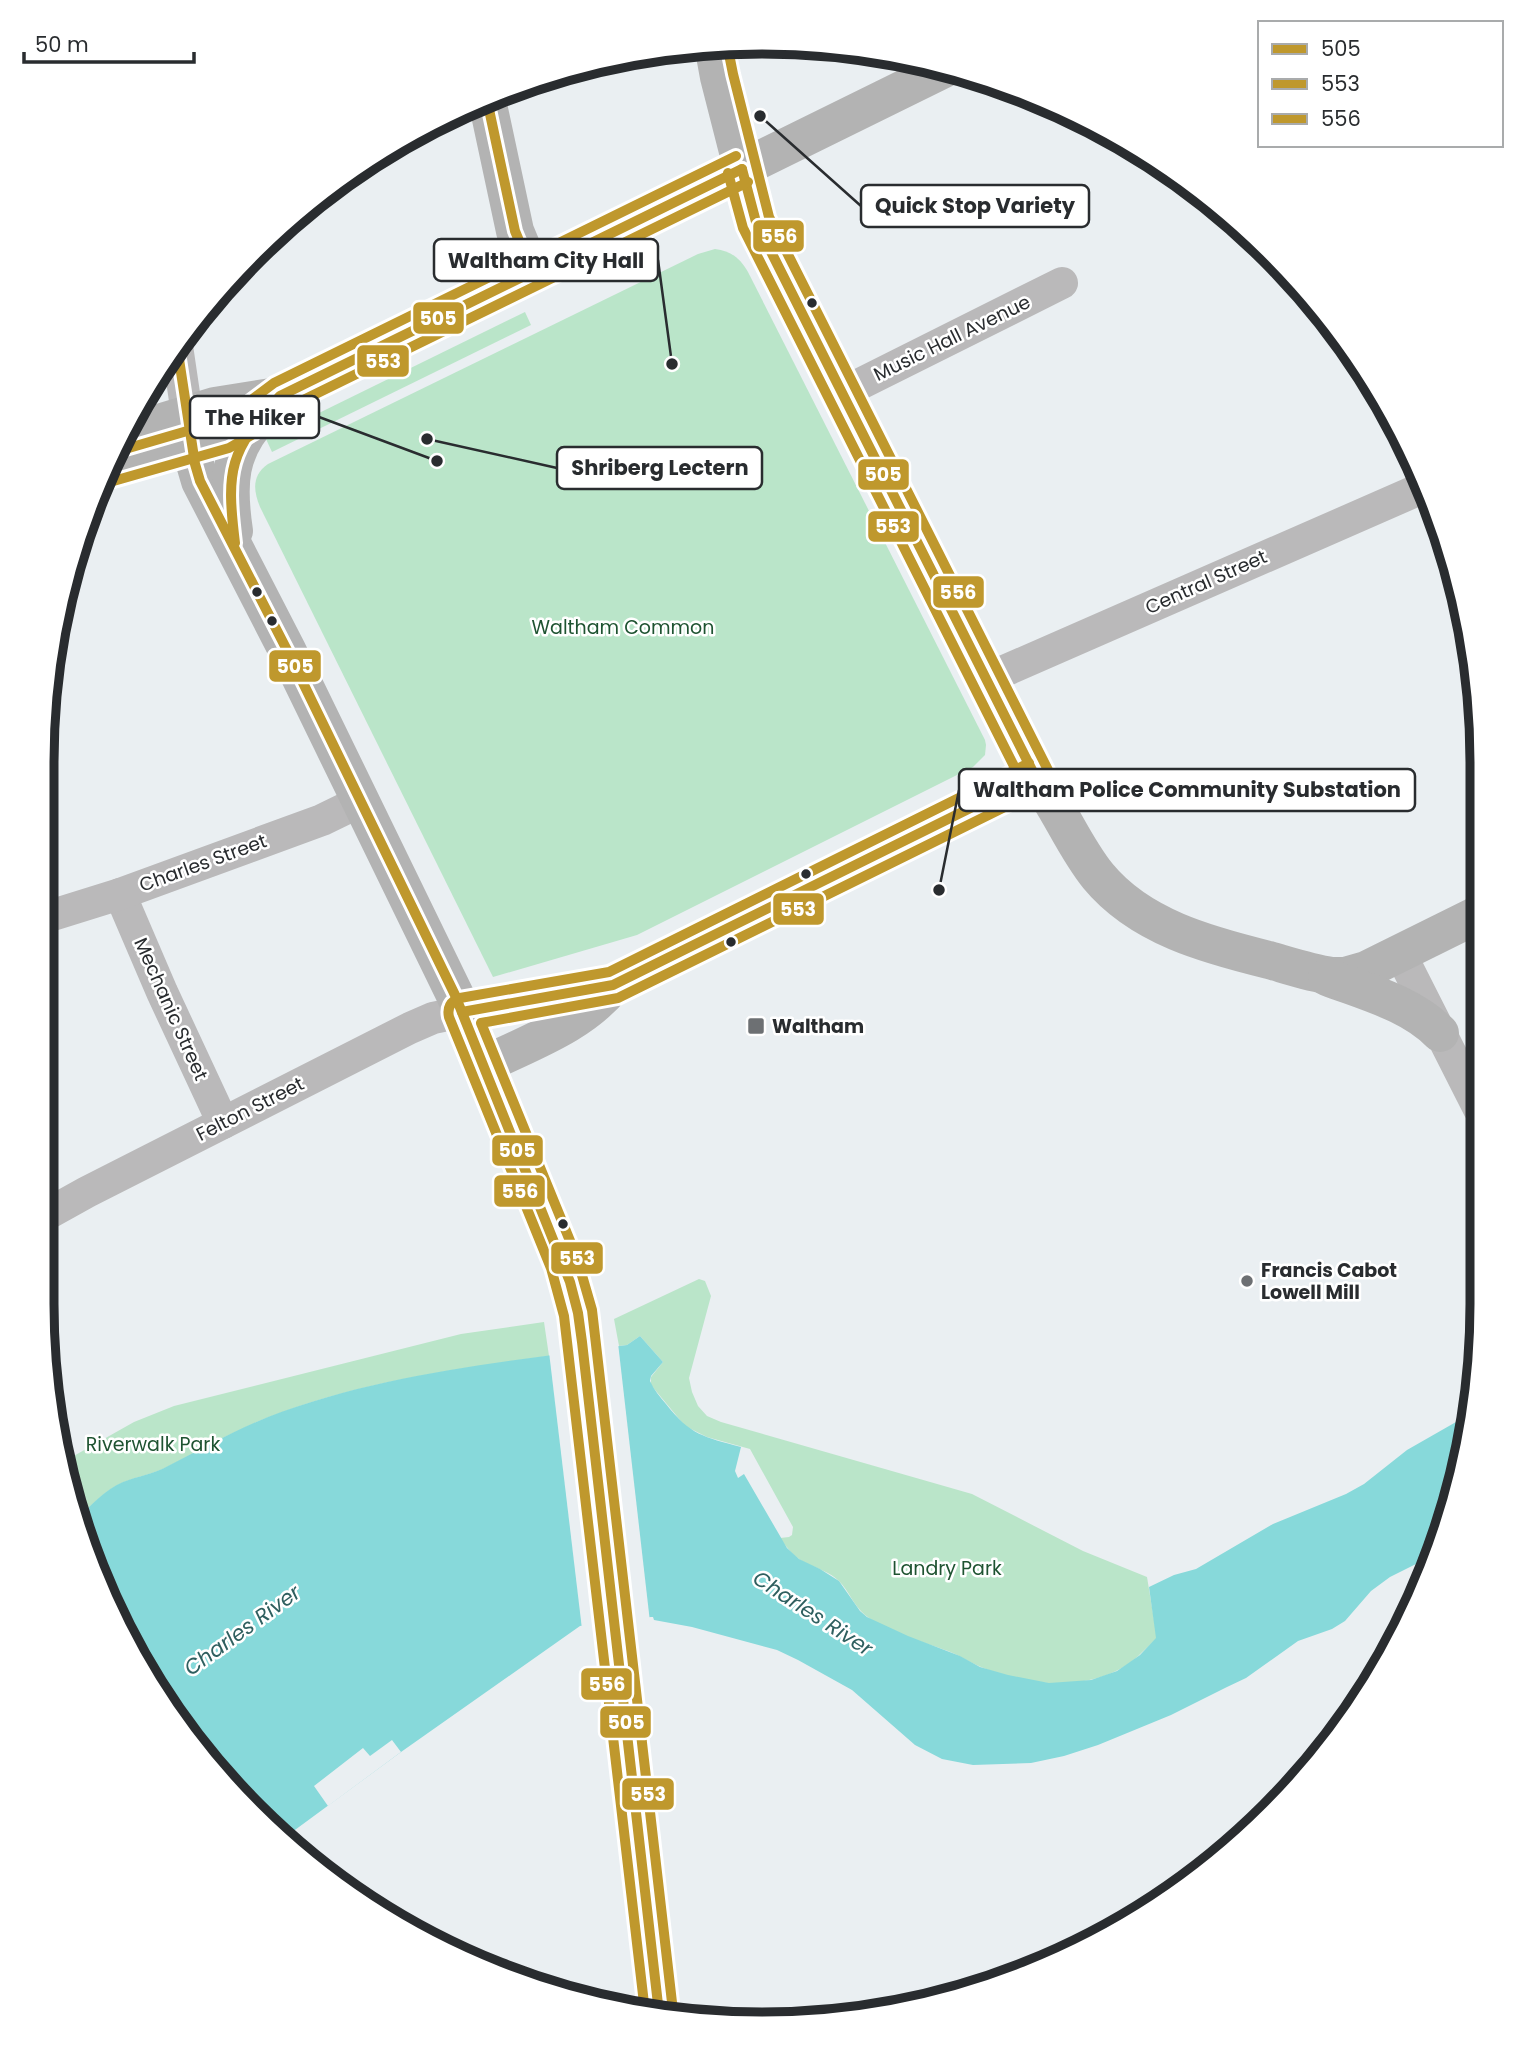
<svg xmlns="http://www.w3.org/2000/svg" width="1524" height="2066" font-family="Poppins,sans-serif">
<rect width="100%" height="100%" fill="#eaeff2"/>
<g fill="#bae5c9">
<path d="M 715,249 C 731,251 740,258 748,272 L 985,740 L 986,745 L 985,755 L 973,767 L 637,935 L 493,977 L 260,507 C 253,490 252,475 268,464 L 698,254 Z"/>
<polygon points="525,312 531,325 272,452 266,439"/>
<path d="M 699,1279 L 705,1281 L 711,1296 L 689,1378 L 692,1392 L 698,1406 L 707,1416 L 721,1422 L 972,1494 L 1083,1551 L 1147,1577 L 1157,1638 C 1144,1650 1132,1664 1116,1671 C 1075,1691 1022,1684 981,1667 C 969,1662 959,1655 948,1651 C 921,1641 888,1633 865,1615 C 854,1606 849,1591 839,1581 C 830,1572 818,1569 806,1563 C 795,1558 787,1548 780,1538 L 789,1537 L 792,1535 L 793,1527 L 750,1449 L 707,1437 L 685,1426 L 651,1385 L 651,1377 L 663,1362 L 640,1336 L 627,1345 L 619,1346 L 614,1319 Z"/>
<path d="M 544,1322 L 549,1356 C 454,1369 359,1382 269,1417 C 234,1431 202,1449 169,1466 C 154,1474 139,1476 124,1482 C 106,1489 92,1505 78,1518 L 67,1491 L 63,1462 L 134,1422 L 174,1406 L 461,1334 Z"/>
</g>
<path fill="#87d9da" d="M 640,1336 L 663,1362 L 651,1376 L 650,1381 C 654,1390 660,1397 666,1404 C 690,1435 704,1437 741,1447 L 735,1471 L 738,1478 L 744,1474 L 787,1548 L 799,1559 L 820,1569 L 839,1581 L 860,1611 L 867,1617 L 908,1636 L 960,1656 L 980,1667 L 1008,1675 L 1049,1683 L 1091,1680 L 1117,1671 L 1140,1655 L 1156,1638 L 1149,1587 L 1174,1575 L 1196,1569 L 1273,1524 L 1346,1494 L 1364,1484 L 1407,1450 L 1470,1414 L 1457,1491 L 1430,1557 L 1390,1577 L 1371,1591 L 1345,1621 L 1332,1629 L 1298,1641 L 1246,1678 L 1227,1687 L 1171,1715 L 1098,1745 L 1064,1756 L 1031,1763 L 973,1765 L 942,1759 L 915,1745 L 852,1690 L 798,1660 L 777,1650 L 692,1627 L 654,1620 L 653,1617 L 651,1617 L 580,1626 L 401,1752 L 284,1838 L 253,1813 L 139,1664 L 78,1518 C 91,1505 106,1489 123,1482 C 138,1476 154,1474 168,1466 C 202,1449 233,1431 268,1417 C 383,1373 506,1362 627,1345 Z"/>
<g fill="#eaeff2">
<polygon points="618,1343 650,1622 582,1629 549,1352"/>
<polygon points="392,1740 401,1752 328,1806 314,1786 363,1748 370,1756"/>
</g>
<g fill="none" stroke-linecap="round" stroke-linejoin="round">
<g stroke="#bab9ba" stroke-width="32">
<polyline points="177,346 187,414"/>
<polyline points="842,393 1062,283"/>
<polyline points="986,679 1427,486"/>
<polyline points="120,894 162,992 223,1123"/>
<polyline points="43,918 120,894 322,820 361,801"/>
<polyline points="1400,953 1479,1109"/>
<polyline points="42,1217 87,1192 410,1028 433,1018 462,1012"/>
</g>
<g stroke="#b3b3b3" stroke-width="38">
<path d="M 713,44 L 719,77 L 756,222 L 1035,776 C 1059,807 1073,845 1098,876 C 1140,927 1208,945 1269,960 C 1290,966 1311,973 1332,976 L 1345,976 L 1366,970 L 1477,915"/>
<polyline points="487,100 515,231 532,272"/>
<polyline points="187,414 195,464 200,481 288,652 455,995 484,1065 570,1282 578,1313 582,1342 659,2013"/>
<polyline points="126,433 215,406 278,396"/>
<polyline points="106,469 224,435 246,422 280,396 944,69"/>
<path d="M 234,531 C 227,484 228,451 262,415"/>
<path d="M 1327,977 C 1366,992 1410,1003 1440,1033"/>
<polyline points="462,1012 613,985 1035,776"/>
<path d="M 484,1065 C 528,1043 582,1025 613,985"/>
</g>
<g stroke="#fff" stroke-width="16">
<g id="bus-1">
<polyline points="487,100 515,231 532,272"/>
<polyline points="742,169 756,222 1035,776"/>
<polyline points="177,346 195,464 200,481 288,652 455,995 570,1282 578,1313 582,1342 659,2013"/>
<path d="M 235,543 C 226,470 229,451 280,396 L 742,169"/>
<polyline points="462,1012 613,985 1035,776"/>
</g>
</g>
<g stroke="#fff" stroke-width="16">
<g id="bus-2">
<polyline points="728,173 743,228 1022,782"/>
<polyline points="110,482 229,448 255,433 287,408 748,182"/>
<polyline points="673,2011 592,1310 577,1258 481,1023 618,998 1041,789"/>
</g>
</g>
<g stroke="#fff" stroke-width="16">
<g id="bus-3">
<polyline points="727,44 733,74 769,217 1048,770"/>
<polyline points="115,452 218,422 238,410 274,383 736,156"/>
<path d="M 645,2012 L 564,1316 L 551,1268 L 449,1017 C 447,1008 450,1001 460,998 L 609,972 L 1029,763"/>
</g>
</g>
<use href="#bus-1" stroke="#bf982d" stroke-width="10"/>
<use href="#bus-2" stroke="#bf982d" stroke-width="10"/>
<use href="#bus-3" stroke="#bf982d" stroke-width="10"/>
</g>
<g fill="#292c2f" stroke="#fff" stroke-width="2.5">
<circle cx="812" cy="303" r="6"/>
<circle cx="257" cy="592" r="6"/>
<circle cx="272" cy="621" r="6"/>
<circle cx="806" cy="874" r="6"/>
<circle cx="731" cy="942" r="6"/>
<circle cx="563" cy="1224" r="6"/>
</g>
<g fill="#6d7073" stroke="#fff" stroke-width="2.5">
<rect x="747" y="1017" width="18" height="18" rx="3.5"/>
<circle cx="1247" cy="1281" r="7"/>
</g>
<g text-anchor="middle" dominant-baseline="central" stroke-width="5" stroke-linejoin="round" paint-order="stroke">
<g font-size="19" fill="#292c2f" stroke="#fff">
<text transform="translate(952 338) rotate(-26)">Music Hall Avenue</text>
<text transform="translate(1206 582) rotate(-24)">Central Street</text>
<text transform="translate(203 863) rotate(-20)">Charles Street</text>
<text transform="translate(171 1009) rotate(66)">Mechanic Street</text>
<text transform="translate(250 1109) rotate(-27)">Felton Street</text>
</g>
<g font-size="19" fill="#1e5331" stroke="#fff">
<text x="623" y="627">Waltham Common</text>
<text x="153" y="1444">Riverwalk Park</text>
<text x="947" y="1568">Landry Park</text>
</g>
<g font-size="19" font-weight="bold" fill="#292c2f" stroke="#fff" text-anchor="start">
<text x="772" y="1026">Waltham</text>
<text x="1261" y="1270">Francis Cabot<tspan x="1261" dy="22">Lowell Mill</tspan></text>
</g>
<g font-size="21" font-style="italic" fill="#2e5f5f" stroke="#fff">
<text transform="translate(813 1613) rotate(33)">Charles River</text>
<text transform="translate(242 1630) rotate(-36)">Charles River</text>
</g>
</g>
<path d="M0 0H1524V2066H0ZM762 54H762A708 708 0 0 1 1470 762V1304A708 708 0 0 1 762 2012H762A708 708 0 0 1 54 1304V762A708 708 0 0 1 762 54Z" fill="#fff" fill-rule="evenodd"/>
<path fill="none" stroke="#292c2f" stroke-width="9" d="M762 54H762A708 708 0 0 1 1470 762V1304A708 708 0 0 1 762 2012H762A708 708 0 0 1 54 1304V762A708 708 0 0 1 762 54Z"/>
<path fill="none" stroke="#292c2f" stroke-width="2.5" d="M760 116L861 206M672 364L658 260M437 461L319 417M427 439L557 468M939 890L959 790"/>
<g fill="#292c2f" stroke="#fff" stroke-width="2.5">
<circle cx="760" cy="116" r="7"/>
<circle cx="672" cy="364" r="7"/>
<circle cx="437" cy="461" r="7"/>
<circle cx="427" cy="439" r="7"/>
<circle cx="939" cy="890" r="7"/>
</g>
<g fill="#fff" stroke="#292c2f" stroke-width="2.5">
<rect x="861" y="185" width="228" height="42" rx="7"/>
<rect x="434" y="239" width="224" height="42" rx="7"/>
<rect x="190" y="396" width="129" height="42" rx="7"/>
<rect x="557" y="447" width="205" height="42" rx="7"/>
<rect x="959" y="769" width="456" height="42" rx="7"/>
</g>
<g font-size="21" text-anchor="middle" font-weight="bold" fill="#292c2f">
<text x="975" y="213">Quick Stop Variety</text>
<text x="546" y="268">Waltham City Hall</text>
<text x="255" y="425">The Hiker</text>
<text x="660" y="475">Shriberg Lectern</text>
<text x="1187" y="797">Waltham Police Community Substation</text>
</g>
<g stroke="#fff" stroke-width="2.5">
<rect x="752" y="219" width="53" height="34" rx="7" fill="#bf982d"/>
<rect x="412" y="301" width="53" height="34" rx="7" fill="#bf982d"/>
<rect x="356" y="344" width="54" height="34" rx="7" fill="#bf982d"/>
<rect x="857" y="458" width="53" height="33" rx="7" fill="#bf982d"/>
<rect x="867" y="510" width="53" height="33" rx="7" fill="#bf982d"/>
<rect x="932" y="575" width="53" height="34" rx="7" fill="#bf982d"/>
<rect x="268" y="649" width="54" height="34" rx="7" fill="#bf982d"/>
<rect x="772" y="892" width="53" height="34" rx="7" fill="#bf982d"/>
<rect x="491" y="1134" width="53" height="33" rx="7" fill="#bf982d"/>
<rect x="493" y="1174" width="53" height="34" rx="7" fill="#bf982d"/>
<rect x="550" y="1241" width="54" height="34" rx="7" fill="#bf982d"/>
<rect x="580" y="1667" width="53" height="34" rx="7" fill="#bf982d"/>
<rect x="599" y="1705" width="53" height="34" rx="7" fill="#bf982d"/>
<rect x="621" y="1777" width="54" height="34" rx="7" fill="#bf982d"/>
</g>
<g font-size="19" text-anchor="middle" font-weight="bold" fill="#fff">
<text x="779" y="243">556</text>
<text x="438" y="325">505</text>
<text x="383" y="368">553</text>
<text x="883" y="481">505</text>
<text x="893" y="533">553</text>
<text x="958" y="599">556</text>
<text x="295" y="673">505</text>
<text x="798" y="916">553</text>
<text x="517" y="1157">505</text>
<text x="520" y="1198">556</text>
<text x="577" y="1265">553</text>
<text x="607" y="1691">556</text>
<text x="626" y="1729">505</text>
<text x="648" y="1801">553</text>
</g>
<rect x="1258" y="21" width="245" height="126" fill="#ffffff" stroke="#a9abac" stroke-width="2"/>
<rect x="1272" y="44" width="35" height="10" fill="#bf982d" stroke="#a9abac" stroke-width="2"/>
<text x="1321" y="56" font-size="21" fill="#292c2f">505</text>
<rect x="1272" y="79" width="35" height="10" fill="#bf982d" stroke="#a9abac" stroke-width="2"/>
<text x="1321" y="91" font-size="21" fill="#292c2f">553</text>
<rect x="1272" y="114" width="35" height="10" fill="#bf982d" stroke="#a9abac" stroke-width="2"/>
<text x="1321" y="126" font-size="21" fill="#292c2f">556</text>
<path d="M24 52v10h170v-10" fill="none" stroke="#292c2f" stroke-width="3.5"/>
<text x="35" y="52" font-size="21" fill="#292c2f" stroke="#ffffff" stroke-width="5" paint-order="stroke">50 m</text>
</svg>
